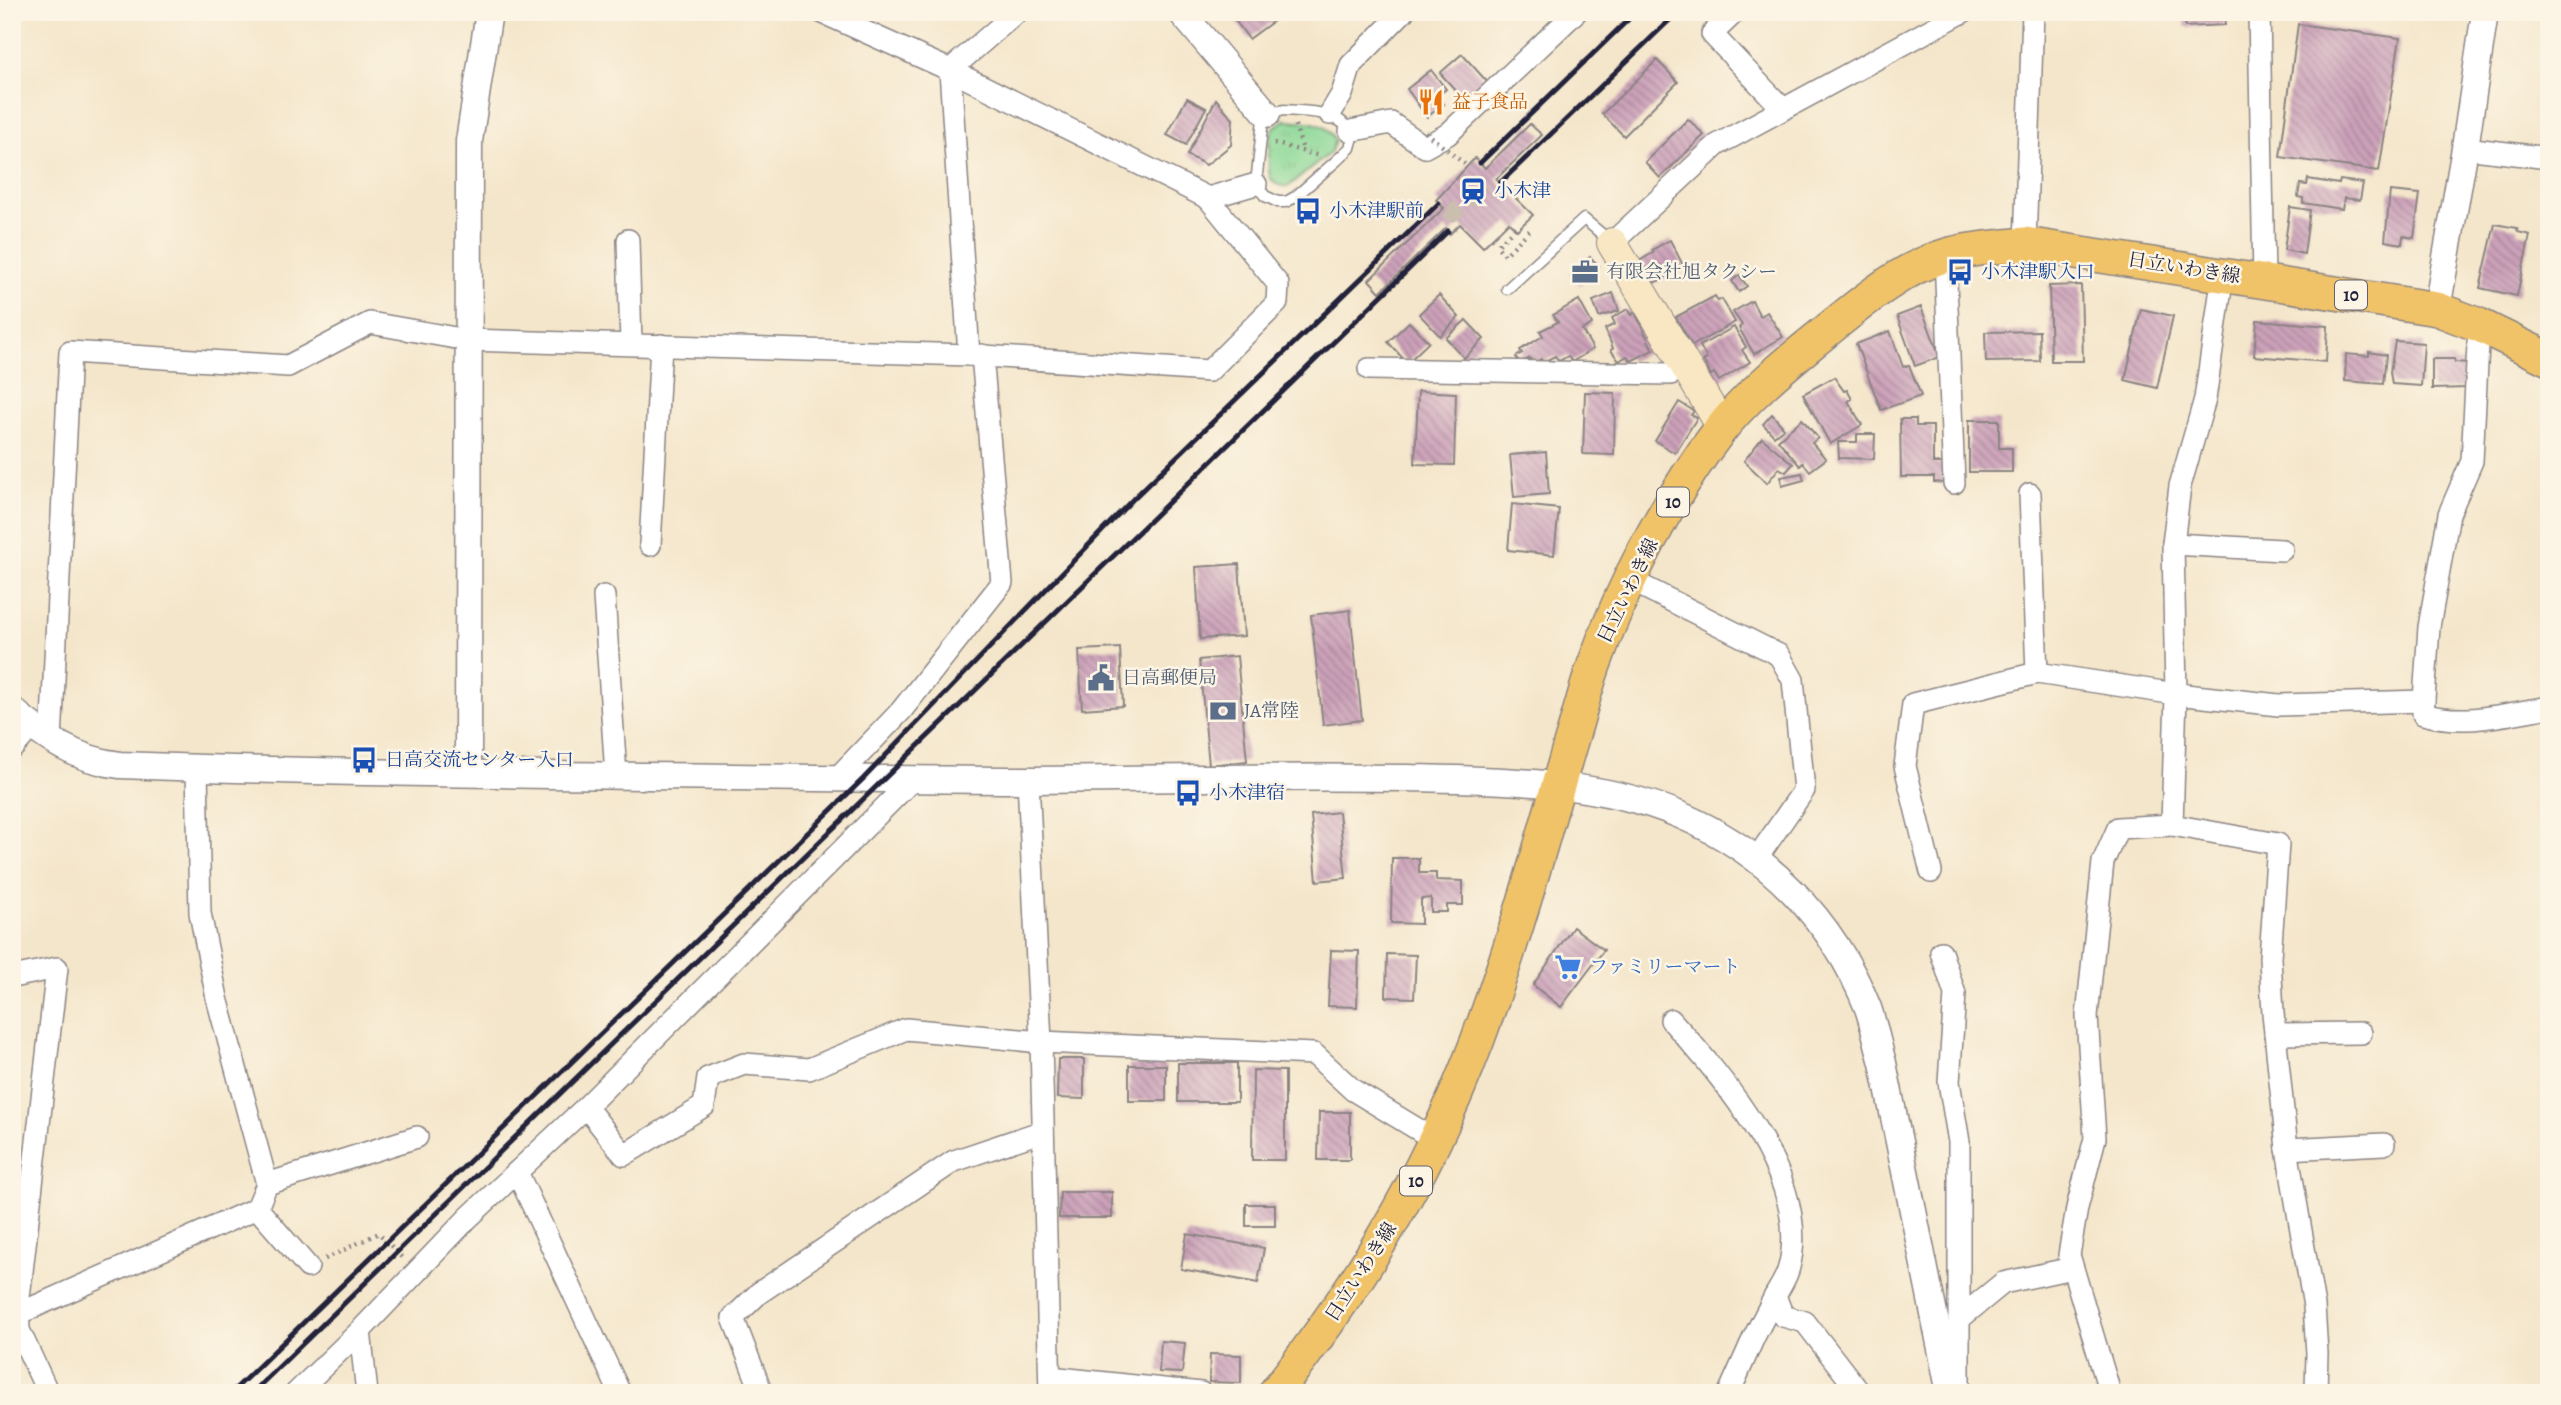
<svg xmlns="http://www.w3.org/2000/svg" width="2561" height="1405" font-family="Alegreya,'Noto Serif JP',serif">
<defs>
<pattern id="grass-tufts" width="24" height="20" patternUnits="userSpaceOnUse" patternTransform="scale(1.75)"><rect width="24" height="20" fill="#8bd896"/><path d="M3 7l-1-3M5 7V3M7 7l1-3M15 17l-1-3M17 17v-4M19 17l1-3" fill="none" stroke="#78b982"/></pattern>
<pattern id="building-back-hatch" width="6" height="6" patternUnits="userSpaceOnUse" patternTransform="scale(1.75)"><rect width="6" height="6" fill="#cca1b9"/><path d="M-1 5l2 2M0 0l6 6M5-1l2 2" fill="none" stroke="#a58398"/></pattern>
</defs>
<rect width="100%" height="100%" fill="#fcf5e5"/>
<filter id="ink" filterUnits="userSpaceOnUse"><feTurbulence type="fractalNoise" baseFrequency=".0143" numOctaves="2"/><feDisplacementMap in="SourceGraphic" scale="14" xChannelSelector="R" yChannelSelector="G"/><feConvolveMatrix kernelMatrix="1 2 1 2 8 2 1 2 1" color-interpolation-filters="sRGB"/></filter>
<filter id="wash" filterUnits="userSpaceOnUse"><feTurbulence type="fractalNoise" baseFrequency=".00686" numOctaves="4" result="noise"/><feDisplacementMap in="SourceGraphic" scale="28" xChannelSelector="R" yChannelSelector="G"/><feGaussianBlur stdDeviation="1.57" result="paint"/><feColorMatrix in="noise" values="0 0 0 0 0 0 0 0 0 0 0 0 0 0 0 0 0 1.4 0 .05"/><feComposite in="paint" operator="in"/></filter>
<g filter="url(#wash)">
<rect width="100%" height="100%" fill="#f4e6cb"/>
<path fill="url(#grass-tufts)" stroke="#567d68" stroke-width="2" d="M 1286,120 C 1305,122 1327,120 1335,141 L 1330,153 L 1289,186 C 1267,188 1268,171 1269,154 C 1270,147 1269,137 1272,131 C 1275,125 1280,123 1286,120 Z"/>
<g id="blocks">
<g fill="url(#building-back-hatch)">
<polygon points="1244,12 1286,12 1249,39 1234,19"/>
<polygon points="2184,12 2224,12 2225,25 2185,27"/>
<polygon points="2298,24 2400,38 2379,171 2280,157"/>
<polygon points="1462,54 1490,85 1468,104 1440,73"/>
<polygon points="1657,60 1678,82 1624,136 1602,114"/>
<polygon points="1431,70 1446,89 1437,96 1444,104 1427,117 1407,89"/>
<polygon points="1187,98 1206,108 1186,145 1167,135"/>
<polygon points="1216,99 1233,119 1231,145 1206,165 1187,155"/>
<polygon points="1688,119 1704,135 1660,178 1645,162"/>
<polygon points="1530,124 1542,135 1496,179 1533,215 1517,230 1509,222 1483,247 1460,224 1450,234 1446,228 1380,292 1369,280 1444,208 1436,200 1475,158 1485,168"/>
<polygon points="2308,179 2339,184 2340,180 2363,183 2360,200 2344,198 2342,209 2303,203 2303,198 2298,197 2300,184 2307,185"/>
<polygon points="2390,191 2420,194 2414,238 2403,236 2402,244 2385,241"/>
<polygon points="2290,207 2310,210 2304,254 2284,250"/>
<polygon points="2495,224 2517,228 2518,232 2530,235 2517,296 2480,288"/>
<polygon points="1670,240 1684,267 1654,283 1641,260 1654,252 1652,250"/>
<polygon points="1590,257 1599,266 1580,285 1571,277"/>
<polygon points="1739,275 1747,286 1739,292 1732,281"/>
<polygon points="2081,285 2083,361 2051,361 2049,286"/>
<polygon points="1613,293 1619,311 1599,317 1593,301"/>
<polygon points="1439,295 1459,317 1440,336 1419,314"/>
<polygon points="1715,296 1718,301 1722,299 1735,322 1692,346 1676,317"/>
<polygon points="1579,300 1592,324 1582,330 1593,349 1572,362 1568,356 1559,361 1555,356 1543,362 1541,359 1533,363 1530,358 1520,363 1516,357 1522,353 1520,350 1543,336 1540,331 1558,322 1553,315"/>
<polygon points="1752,301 1760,316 1767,312 1783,337 1754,354 1739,328 1742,325 1733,312"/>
<polygon points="1921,307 1940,357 1915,366 1897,316"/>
<polygon points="1628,309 1632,315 1635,312 1653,350 1631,361 1627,356 1619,361 1611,350 1613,348 1605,329 1615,324 1612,318"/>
<polygon points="2141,309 2173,316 2157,388 2125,380"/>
<polygon points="1466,320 1484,339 1464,358 1446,338"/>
<polygon points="2257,320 2328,326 2326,362 2254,356"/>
<polygon points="1409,322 1429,342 1407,363 1388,342"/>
<polygon points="1734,327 1746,347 1742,350 1750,362 1719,381 1714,373 1711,375 1703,361 1707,359 1700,346"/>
<polygon points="1890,331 1903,367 1909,365 1921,396 1881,410 1856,344"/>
<polygon points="2039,331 2040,361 1986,362 1985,332"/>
<polygon points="2395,341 2424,343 2421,386 2392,384 2390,372"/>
<polygon points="2369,352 2386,355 2383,384 2345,381 2346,354 2369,356"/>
<polygon points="2432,359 2454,359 2455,362 2468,363 2467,388 2432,389"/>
<polygon points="1834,377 1844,391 1847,390 1852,399 1848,401 1862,425 1830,444 1803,394"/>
<polygon points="1418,391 1456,393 1454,465 1415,464"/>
<polygon points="1585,392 1615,393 1614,455 1583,454"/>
<polygon points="1679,402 1694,411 1691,415 1697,418 1675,453 1655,441"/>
<polygon points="1772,414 1784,428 1774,436 1763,424"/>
<polygon points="1802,419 1818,438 1812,443 1826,459 1810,471 1803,463 1800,466 1778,440"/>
<polygon points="1900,419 1916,419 1916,426 1933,426 1933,463 1944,463 1944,483 1934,482 1934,477 1901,477"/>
<polygon points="1969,420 1999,420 1999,448 2012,448 2012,472 1969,472"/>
<polygon points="1857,434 1875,434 1874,459 1839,458 1838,442 1857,442"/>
<polygon points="1762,438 1793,464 1786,472 1779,468 1767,483 1744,461"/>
<polygon points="1546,452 1549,494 1514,497 1510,455"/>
<polygon points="1802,473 1804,480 1782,486 1781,477"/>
<polygon points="1512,504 1559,509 1554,555 1508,550"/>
<polygon points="1239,564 1244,636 1200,639 1196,567"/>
<polygon points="1350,610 1362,720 1323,725 1311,615"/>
<polygon points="1120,648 1123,706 1082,709 1079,650"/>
<polygon points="1237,656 1247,761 1209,765 1199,660"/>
<polygon points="1339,812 1346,878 1317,881 1311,815"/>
<polygon points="1392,858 1419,858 1419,873 1436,873 1436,880 1463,881 1463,905 1447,905 1447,912 1431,912 1431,898 1421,899 1421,924 1391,923"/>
<polygon points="1573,927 1604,950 1561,1007 1533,985"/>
<polygon points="1331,950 1359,951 1357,1007 1328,1006"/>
<polygon points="1387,954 1416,955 1414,998 1386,997"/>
<polygon points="1058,1059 1084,1059 1084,1099 1057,1098"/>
<rect x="1178" y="1063" width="59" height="39"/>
<rect x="1129" y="1065" width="37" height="36"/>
<polygon points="1253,1070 1285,1071 1285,1160 1252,1160"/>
<polygon points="1319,1112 1350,1112 1350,1160 1318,1160"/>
<polygon points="1060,1192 1112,1192 1112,1218 1059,1218"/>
<rect x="1246" y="1204" width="29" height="22"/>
<polygon points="1187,1234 1264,1248 1258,1283 1181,1269"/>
<polygon points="1161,1341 1185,1343 1182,1373 1159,1372"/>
<polygon points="1210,1354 1241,1355 1241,1383 1209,1382"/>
</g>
</g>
</g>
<g filter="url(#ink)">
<use href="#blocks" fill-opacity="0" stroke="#8b8483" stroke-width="2"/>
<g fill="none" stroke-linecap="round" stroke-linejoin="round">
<polyline stroke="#cabfae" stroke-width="16" stroke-dasharray="16 8" stroke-linecap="butt" points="1448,210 1452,214 1485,184"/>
<g stroke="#8b8483" stroke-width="13">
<g id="service">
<path d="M 1284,110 C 1310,112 1341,109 1353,137 L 1350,148 L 1335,162 L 1295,197 L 1286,202 L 1278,202 L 1265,196 L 1256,184 L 1263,119 L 1267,114 Z"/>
<polyline points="1507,289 1584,219 1610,241"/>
</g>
</g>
<g stroke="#8b8483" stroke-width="24">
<g id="minor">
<polyline points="821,12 950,70 1208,198 1256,184"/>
<polyline points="1735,12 1712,34 1782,108"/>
<polyline points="2259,12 2264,281"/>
<polyline points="1330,114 1342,94 1351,65 1403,12"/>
<polyline points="1350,131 1391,123 1425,147 1448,134 1576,12"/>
<polyline points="2465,148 2549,158"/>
<polyline points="628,240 631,344"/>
<polyline points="1612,243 1717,145 1963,12"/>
<polyline points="2025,244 2033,12"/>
<polyline points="1945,256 1954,483"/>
<polyline points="2223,274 2205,399 2180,486 2173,544 2176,694 2279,705 2424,701"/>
<path d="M 2479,325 L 2472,461 L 2449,514 L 2429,627 L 2423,714 C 2465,726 2506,714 2549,707"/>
<polyline points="969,355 950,70 1017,12"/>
<polyline points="1369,369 1671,374 1685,366"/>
<polyline points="2030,494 2037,673"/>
<polyline points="2173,544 2282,550"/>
<polyline points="650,545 661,345"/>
<polyline points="1630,580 1779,655 1793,680 1804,790 1757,858"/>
<polyline points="604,596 616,775"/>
<polyline points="51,741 70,352 288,366 370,323 467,340 969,355 1209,371 1277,303 1278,284 1208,198"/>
<polyline points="197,768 200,913 217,998 267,1184 417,1137"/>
<polyline points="837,778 901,711 1002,583 982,355"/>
<polyline points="913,779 586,1107 624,1155 704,1106 708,1078 744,1064 809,1069 906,1029 1041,1042 1314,1054 1353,1090 1437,1141"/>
<polyline points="1028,780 1041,1042 1050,1393"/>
<polyline points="1931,872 1905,766 1913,704 2037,673 2176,694 2172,825 2278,844 2270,958 2273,1013 2287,1149 2314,1306 2317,1353 2316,1393"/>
<polyline points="1941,952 1955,994 1949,1082 1959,1142 1959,1393"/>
<polyline points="12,977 57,968 18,1306 19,1330 48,1393"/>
<path d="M 1671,1020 C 1724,1079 1812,1181 1789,1267 C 1787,1277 1780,1287 1775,1296 L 1783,1316 L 1805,1322 L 1860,1393"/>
<polyline points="2275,1034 2361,1033"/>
<polyline points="2287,1149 2384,1144"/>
<polyline points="517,1172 620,1393"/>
<polyline points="257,1208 308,1267"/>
<polyline points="18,1314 257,1208 267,1184"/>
<polyline points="1959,1319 2003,1283 2072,1268"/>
<polyline points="1050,1377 1201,1393"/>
<polyline points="296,1393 360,1331"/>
<polyline points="367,1393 360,1331 468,1218 586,1107"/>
<polyline points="762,1393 733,1318 759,1293 954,1161 1043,1131"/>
<polyline points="1729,1393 1754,1337 1775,1296"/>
<polyline points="2110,1393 2069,1255 2077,1208 2095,1138 2087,1016 2103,862 2118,828 2172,825"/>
</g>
</g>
<g stroke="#8b8483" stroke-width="29">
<g id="tertiary">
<polyline points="1181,12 1267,114"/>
<polyline points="2437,309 2465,148 2485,12"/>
<path d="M 12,710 C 45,738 76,760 120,765 C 295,772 470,774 645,776 C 772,777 899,780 1026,780 C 1153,779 1280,776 1408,778 C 1495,780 1599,780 1680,815 C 1767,852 1833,920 1868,1008 C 1874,1025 1878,1045 1883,1063 L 1950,1393"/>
<polyline points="12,745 30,725"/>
<polyline points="468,773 469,141 489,12"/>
</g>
</g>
<g stroke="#8b8483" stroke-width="32">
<polyline id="secondary" points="1612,243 1722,427"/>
</g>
<g stroke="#8b8483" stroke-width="36">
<path id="primary" d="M 1275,1393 C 1368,1275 1436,1158 1486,1017 C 1519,926 1544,833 1571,741 C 1579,716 1585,690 1594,665 C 1622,586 1669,496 1720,430 C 1745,398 1782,367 1814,341 C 1854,309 1896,270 1947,255 C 1972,248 1999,247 2025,244 L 2437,309 L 2479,325 L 2549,359"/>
</g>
<g stroke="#8b8483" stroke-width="4.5" stroke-dasharray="2 5" stroke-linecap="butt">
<polyline points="1295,125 1303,150"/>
<polyline points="1274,143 1319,156"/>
<polyline points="1515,228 1497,246 1505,255 1530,230"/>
<polyline points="325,1259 379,1233 403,1259"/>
</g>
<use href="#service" stroke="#fff" stroke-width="10"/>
<use href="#minor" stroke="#fff" stroke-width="21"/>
<use href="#tertiary" stroke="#fff" stroke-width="26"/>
<use href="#secondary" stroke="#f9e7c3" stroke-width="30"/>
<use href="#primary" stroke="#f1c369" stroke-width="33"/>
<g stroke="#22223b" stroke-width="5">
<polyline points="1480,163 1636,12"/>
<polyline points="1500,183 1678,12"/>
<polyline points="231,1393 863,779 1134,498 1439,203"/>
<polyline points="252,1393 1448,231"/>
</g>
<polyline stroke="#8b8483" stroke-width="4.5" stroke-dasharray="2 5" stroke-linecap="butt" points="1425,132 1467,166"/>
</g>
</g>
<defs>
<g id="restaurant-bare" transform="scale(2.1)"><path d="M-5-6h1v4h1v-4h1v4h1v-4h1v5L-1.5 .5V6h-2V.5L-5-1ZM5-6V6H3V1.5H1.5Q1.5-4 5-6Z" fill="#e8710a" stroke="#fcf5e5" stroke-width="2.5" paint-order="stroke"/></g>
<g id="station-bare" transform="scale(2.1)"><path d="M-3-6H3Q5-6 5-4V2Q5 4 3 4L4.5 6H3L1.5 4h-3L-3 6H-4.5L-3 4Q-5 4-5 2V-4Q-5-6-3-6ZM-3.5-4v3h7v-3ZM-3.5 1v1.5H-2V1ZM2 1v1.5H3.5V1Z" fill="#1a4fb4" stroke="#fcf5e5" stroke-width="2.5" paint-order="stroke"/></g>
<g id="bus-bare" transform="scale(2.1)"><path d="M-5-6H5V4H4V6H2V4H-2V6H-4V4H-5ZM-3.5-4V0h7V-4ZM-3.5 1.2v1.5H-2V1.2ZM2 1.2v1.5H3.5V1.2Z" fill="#1a4fb4" stroke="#fcf5e5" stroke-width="2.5" paint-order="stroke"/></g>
<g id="office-bare" transform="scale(2.1)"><path d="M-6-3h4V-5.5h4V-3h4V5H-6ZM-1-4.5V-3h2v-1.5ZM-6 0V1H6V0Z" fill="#5c6f8a" stroke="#fcf5e5" stroke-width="2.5" paint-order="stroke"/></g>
<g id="civic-bare" transform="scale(2.1)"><path d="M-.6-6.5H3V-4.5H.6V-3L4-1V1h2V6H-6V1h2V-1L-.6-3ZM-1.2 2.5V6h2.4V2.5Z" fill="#5c6f8a" stroke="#fcf5e5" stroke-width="2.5" paint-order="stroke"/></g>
<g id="bank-bare" transform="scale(2.1)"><path d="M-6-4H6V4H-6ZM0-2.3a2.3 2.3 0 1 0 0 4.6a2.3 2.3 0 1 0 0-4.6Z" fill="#5c6f8a" stroke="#fcf5e5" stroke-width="2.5" paint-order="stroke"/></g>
<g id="supermarket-bare" transform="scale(2.1)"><path d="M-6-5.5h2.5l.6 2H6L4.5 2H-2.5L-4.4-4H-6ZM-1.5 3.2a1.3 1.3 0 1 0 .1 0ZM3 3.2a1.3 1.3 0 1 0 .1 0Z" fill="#3f7fe0" stroke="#fcf5e5" stroke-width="2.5" paint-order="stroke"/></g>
</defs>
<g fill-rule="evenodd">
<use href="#restaurant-bare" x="1431" y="102"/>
<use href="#station-bare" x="1473" y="191"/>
<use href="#bus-bare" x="1308" y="211"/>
<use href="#office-bare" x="1585" y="272"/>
<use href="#bus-bare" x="1960" y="272"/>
<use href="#civic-bare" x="1101" y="678"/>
<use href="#bank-bare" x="1223" y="711"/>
<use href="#bus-bare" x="364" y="760"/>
<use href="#bus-bare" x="1188" y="793"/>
<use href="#supermarket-bare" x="1568" y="967"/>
</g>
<g text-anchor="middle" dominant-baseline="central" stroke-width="5" stroke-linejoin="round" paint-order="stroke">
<g fill="#fcf5e5" stroke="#63616e" stroke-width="2">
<rect x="2335" y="280.5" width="32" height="29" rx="5"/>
<rect x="1657" y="487.5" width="32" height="29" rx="5"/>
<rect x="1400" y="1166.5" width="32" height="29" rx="5"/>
</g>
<g font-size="18" font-weight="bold" fill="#22223b">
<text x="2351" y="295">10</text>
<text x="1673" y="502">10</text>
<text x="1416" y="1181">10</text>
</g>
<g font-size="19" fill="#c56008" stroke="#fcf5e5" text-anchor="start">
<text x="1452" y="102">益子食品</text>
</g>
<g font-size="19" fill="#164399" stroke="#fcf5e5" text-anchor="start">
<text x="1494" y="191">小木津</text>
<text x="1329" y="211">小木津駅前</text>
<text x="1981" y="272">小木津駅入口</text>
<text x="385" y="760">日高交流センター入口</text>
<text x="1209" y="793">小木津宿</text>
</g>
<g font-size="19" fill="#22223b" stroke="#fcf5e5">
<text transform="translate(2184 268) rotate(9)">日立いわき線</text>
<text transform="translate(1628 591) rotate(-64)">日立いわき線</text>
<text transform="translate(1361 1272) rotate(-57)">日立いわき線</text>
</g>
<g font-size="19" fill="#4e5e75" stroke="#fcf5e5" text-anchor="start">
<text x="1606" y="272">有限会社旭タクシー</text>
<text x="1122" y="678">日高郵便局</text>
<text x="1244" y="711">JA常陸</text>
</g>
<g font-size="19" fill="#366cbe" stroke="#fcf5e5" text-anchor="start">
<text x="1589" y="967">ファミリーマート</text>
</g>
</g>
<rect width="2561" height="1405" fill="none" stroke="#fcf5e5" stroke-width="42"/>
</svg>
